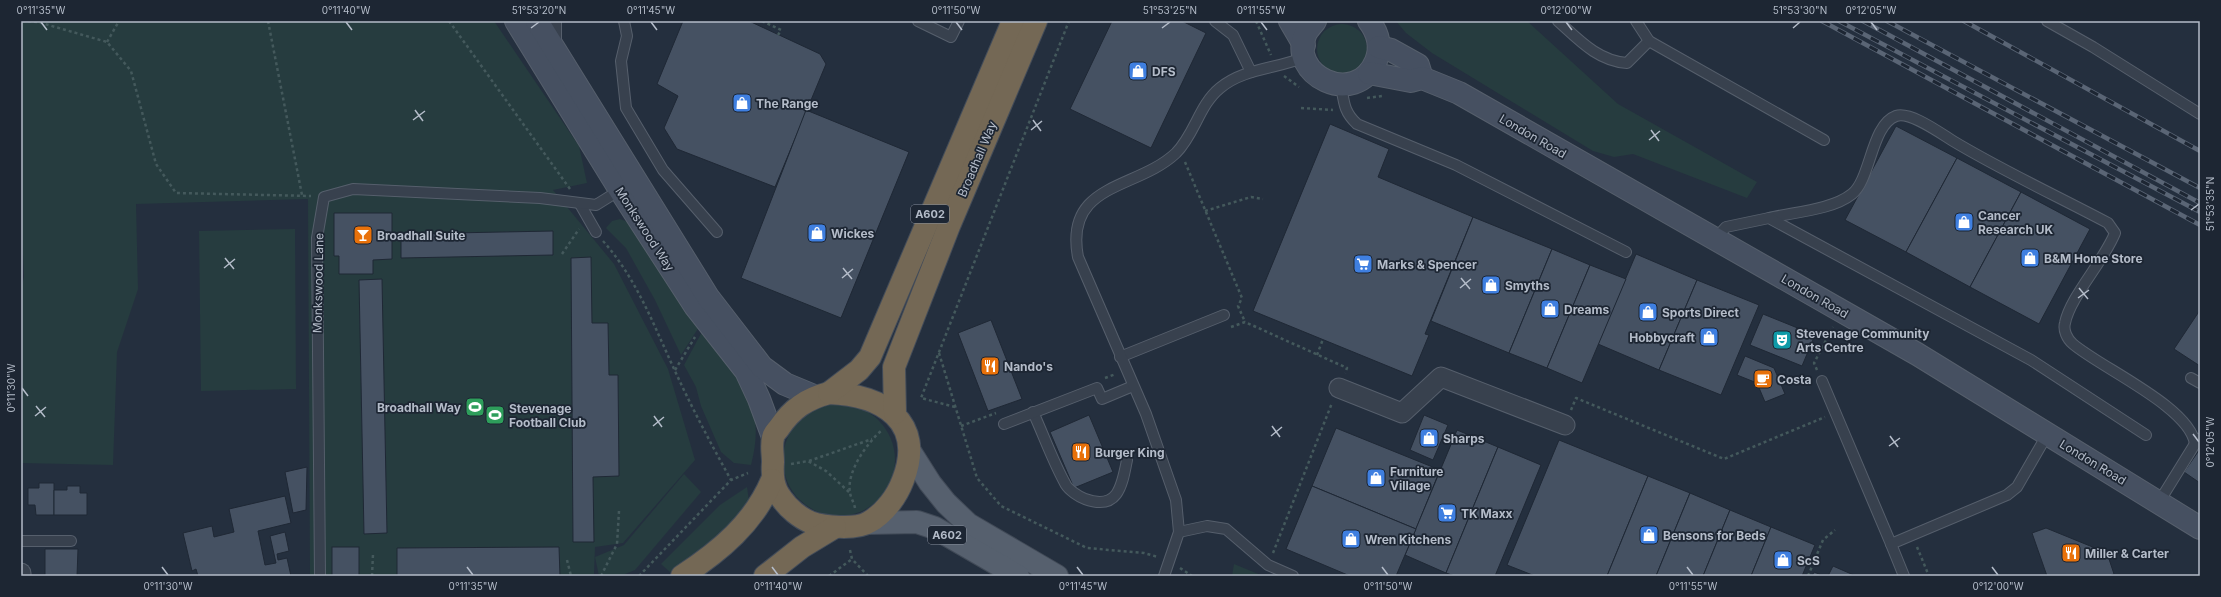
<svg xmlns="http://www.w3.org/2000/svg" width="2221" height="597" font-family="Inter,sans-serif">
<rect width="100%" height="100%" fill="#242f3e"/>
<g fill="#263c3f">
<polygon points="21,21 494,21 579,146 587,183 553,190 614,264 668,369 695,460 623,543 595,547 594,574 588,576 310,576 308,199 136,204 138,289 117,352 113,465 21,463 21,289 24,277 21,213"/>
<polygon points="1396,21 1527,21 1618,104 1757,182 1747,198 1633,154 1614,157 1593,151 1432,53 1406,33"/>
<circle cx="1342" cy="49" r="25"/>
<polygon points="620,219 628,222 699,327 681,355 655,300 626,248 606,228 612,221"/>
<polygon points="295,229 296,389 201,391 199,231"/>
<path d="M 704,328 C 741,373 767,405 751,465 L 734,463 L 721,452 L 701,406 L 696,387 L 684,365 Z"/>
<circle cx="839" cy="460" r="56"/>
<polygon points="684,474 701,492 635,570 620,576 599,576 595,557 624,545"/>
<polygon points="747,487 749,501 741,518 670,572 661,564 720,505"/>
<polygon points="1234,564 1263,576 1232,576"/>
</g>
<g fill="#455162" stroke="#1f2835">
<polygon points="683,21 749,21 820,54 826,64 775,187 677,149 664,128 678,96 657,84"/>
<polygon points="1112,21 1182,21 1206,33 1151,148 1070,109"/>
<polygon points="806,110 909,152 841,318 741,278"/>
<polygon points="1330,124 1389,149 1378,177 1473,217 1425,334 1429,335 1412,376 1253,311"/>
<polygon points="1896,126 1957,158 1906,252 1845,220"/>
<polygon points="1957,158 2021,192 1970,287 1906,252"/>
<polygon points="2021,192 2090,229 2039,324 1970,287"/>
<polygon points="334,213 392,213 392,259 373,260 373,274 339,274 339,256 334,256"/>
<polygon points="1473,217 1552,249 1509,353 1431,321"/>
<polygon points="553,231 553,255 401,258 401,234"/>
<polygon points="1552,249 1590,265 1547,368 1509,353"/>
<polygon points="1636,254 1697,280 1659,370 1598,344"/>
<polygon points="591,257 592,323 608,323 609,375 618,375 619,476 593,477 594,542 573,542 571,258"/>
<polygon points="1590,265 1626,279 1582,383 1547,368"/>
<polygon points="382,279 387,533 364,534 359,280"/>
<polygon points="1697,280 1759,305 1721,395 1659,370"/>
<polygon points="2200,310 2200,366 2174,349"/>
<polygon points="1763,314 1815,335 1802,366 1750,345"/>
<polygon points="991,320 1022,399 988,411 958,333"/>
<polygon points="1745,356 1774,368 1785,394 1765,402 1757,383 1737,375"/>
<polygon points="1089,415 1113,472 1074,488 1050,432"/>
<polygon points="1424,415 1448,425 1433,460 1410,450"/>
<polygon points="1336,428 1440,470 1416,529 1312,486"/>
<polygon points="1457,430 1498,447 1446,573 1405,555"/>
<polygon points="1559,440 1648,476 1607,576 1535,576 1507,565"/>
<polygon points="1498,447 1541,465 1495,576 1455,576 1446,573"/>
<polygon points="2200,449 2200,483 2184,472"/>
<polygon points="307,467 306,510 293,513 285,472"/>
<polygon points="1648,476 1690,493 1656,576 1607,576"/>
<polygon points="39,483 54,483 54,515 36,515 35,505 28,505 28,488 39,488"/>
<polygon points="67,486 80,486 80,493 87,493 87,515 54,515 54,490 67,490"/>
<polygon points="1312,486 1416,529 1396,576 1350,576 1286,549"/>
<polygon points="1690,493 1730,510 1703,576 1656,576"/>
<polygon points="285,496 291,523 258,531 265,565 276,563 270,536 285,532 289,551 277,554 278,560 287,558 291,576 198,576 196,569 192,571 183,533 212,526 214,537 234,532 229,509"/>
<polygon points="1730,510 1771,527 1751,576 1703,576"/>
<polygon points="1771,527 1815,545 1802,576 1751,576"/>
<polygon points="2046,528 2100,550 2108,556 2114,574 2109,576 2047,576 2032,533"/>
<rect x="332" y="547" width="27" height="29"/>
<polygon points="559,547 560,576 397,576 397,548"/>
<polygon points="45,549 78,549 77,576 45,576"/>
<polygon points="1833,566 1856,576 1828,576"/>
<polygon points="1814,572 1824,576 1812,576"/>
</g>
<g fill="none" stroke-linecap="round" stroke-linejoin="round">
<g stroke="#565f6c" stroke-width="12">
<g id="lane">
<polyline points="556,21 556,43"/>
<polyline points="624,21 627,36 621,61 626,108 663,170 717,232"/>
<polyline points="918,21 951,37 959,21"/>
<polyline points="1215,21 1233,35 1251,72"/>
<path d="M 1558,21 C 1579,40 1598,61 1627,63 L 1649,41"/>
<polyline points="1636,21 1649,41 1824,140"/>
<polyline points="2047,21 2093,47 2200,114"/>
<path d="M 1341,85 C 1344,103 1344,112 1357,124 L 1456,165 L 1626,252"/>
<polyline points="580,204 596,232"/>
<path d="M 1769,218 C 1794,212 1832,210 1852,194 C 1871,179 1871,125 1896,116 C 1910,111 1940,133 1953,141 C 2003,171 2057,196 2108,223 L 2115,233 C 2104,261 2070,297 2065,323 C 2063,330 2067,339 2073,344 C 2101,368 2190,407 2195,444"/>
<polyline points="1714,240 1726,227 1769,218 2031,360 2146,435"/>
<polyline points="1120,357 1224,315"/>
<polyline points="2191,378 2200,383"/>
<polyline points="1822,381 1891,544"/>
<path d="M 1033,412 C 1044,436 1053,462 1066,485 C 1069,490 1079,497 1085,499 C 1118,511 1122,486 1127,460"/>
<polyline points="1004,424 1097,388 1102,399 1133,386"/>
<polyline points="2159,502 2198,439"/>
<polyline points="1179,532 1207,526 1226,529 1268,565 1293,576"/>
<polyline points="21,541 71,541"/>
<polyline points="320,576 317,238 324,197 353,189 540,198 596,205 620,190"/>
<path d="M 1164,576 L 1179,532 L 1176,500 L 1146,414 L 1078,257 C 1064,182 1137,190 1176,153 C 1195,134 1199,105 1220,88 C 1244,68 1277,69 1305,57"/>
<polyline points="1904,576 1891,544 2007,495 2017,487 2047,435"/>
</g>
</g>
<g stroke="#565f6c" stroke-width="21">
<g id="street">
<polyline points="1339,388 1402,413 1441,377 1565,425"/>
<polyline points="21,573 21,576"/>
</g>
</g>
<g stroke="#565f6c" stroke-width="24">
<g id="secondary">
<polyline points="516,21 620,190 695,306 746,371 759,399 773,437"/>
<polyline points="537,21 708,297 762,367 785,384 814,396"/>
<polyline points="1290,21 1304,45"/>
<path d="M 1315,21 C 1312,25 1308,29 1306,33 C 1286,75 1356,109 1376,61 C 1382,46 1378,33 1369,21"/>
<polyline points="1379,47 1391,50 1418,65 1422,78"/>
<polyline points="1369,73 1411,81 1422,78 1459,93 1917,354 2200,528"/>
</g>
</g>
<g stroke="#414a57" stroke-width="24">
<g id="primary">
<polyline points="911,453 930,483 946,503 968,524 1057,576"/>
<polyline points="868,523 917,522 935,528 1018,576"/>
</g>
</g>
<g stroke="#434c59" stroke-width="24">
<g id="highway">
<path d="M 829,393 C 882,395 926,421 903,480 C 897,496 885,513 869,522 C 856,530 824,527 810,522 C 800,518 788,508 782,499 C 773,488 772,476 773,462 C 773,454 771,446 773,438 C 773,434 777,431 779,428 C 792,409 806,399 829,393 Z"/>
<polyline points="829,393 859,370 870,357 1013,21"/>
<polyline points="895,413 894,367 949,226 1036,21"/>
<path d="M 682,576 C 720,551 754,523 772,480"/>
<polyline points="765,576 802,547 835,527"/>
</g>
</g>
<g stroke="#44595c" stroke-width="2.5" stroke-dasharray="3 3" stroke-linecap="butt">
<polyline points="22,21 38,22 107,42 131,71 156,164 176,193 311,196"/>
<polyline points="268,21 302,195"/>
<polyline points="449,21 570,189"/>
<polyline points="762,21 781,30 778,35"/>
<polyline points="1256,21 1271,55"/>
<polyline points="107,42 119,21"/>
<polyline points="1284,76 1299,87"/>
<polyline points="1367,98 1382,96"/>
<polyline points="1301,108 1333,110"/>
<polyline points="1185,162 1242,298 1238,306 1245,322"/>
<polyline points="1205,211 1251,197 1263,199"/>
<path d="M 603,241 C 637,279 654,326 675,371 C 692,408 711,444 731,480"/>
<polyline points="562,254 579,229"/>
<polyline points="1231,327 1245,322 1347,368 1345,373"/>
<polyline points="939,353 977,478 1001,506 1087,548 1144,553 1158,557"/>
<polyline points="1317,355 1323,339"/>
<polyline points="675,370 695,337"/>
<polyline points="1817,370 1814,363 1833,327"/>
<polyline points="1105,378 1116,374"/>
<polyline points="955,407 921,398 1069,21"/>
<polyline points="1571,410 1576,398 1724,459 1825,417"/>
<polyline points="961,426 996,413"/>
<polyline points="809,461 872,439"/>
<polyline points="791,464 808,461 826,471 849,492"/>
<path d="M 855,508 C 854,503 851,498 850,493 C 846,472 867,443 882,430"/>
<polyline points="1917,547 1929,576"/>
<polyline points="850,550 852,559 868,576"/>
<polyline points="1273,553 1332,403"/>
<polyline points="567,560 571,576"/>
<polyline points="1180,568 1192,576"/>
<polyline points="372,576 373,554"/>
<polyline points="601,576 617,544 619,511"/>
<polyline points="639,576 731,480 748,473"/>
<polyline points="829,576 852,559"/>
<polyline points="1808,576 1823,540 1835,530"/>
</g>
<use href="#lane" stroke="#38414e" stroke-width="10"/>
<use href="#street" stroke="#38414e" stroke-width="19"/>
<use href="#secondary" stroke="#465061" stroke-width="22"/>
<use href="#primary" stroke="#56606e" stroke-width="22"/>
<use href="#highway" stroke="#746855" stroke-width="22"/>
<g stroke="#5a6575" stroke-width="4.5">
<g id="rail">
<polyline points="1822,21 2200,225"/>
<polyline points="1839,21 2200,212"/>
<polyline points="1863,21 2200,203"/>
<polyline points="1887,21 2200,188"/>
<polyline points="1964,21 2200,151"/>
</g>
</g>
<use href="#rail" stroke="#1d2633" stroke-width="3" stroke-dasharray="9" stroke-linecap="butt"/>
</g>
<path fill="none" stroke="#b4bcc9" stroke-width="1.5" d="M 41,22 L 47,30M 346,22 L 352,30M 651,22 L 657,30M 956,22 L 962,30M 1261,22 L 1267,30M 1566,22 L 1572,30M 1871,22 L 1877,30M 531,28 L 539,22M 1162,28 L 1170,22M 1793,28 L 1800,22M 415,110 L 423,121M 413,120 L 425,111M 1033,120 L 1041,131M 1031,130 L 1042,121M 1651,130 L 1659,141M 1649,140 L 1660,131M 2191,210 L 2199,204M 225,258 L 234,269M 224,268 L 235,259M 843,268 L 852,279M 842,278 L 853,269M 1461,278 L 1470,289M 1460,288 L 1471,279M 2079,288 L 2088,299M 2078,298 L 2089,290M 22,388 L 28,396M 36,406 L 45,417M 35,416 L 46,407M 654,416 L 662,427M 653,426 L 664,417M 1272,426 L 1280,437M 2193,434 L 2199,442M 1271,436 L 1282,427M 1890,436 L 1898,447M 1889,446 L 1900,438M 162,567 L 168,575M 467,567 L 473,575M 772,567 L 778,575M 1077,567 L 1083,575M 1382,567 L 1388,575M 1687,567 L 1693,575M 1992,567 L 1998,575"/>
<defs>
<g id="shop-square" transform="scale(1)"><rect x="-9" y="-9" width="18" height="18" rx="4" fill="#3f7fe0" stroke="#1d2633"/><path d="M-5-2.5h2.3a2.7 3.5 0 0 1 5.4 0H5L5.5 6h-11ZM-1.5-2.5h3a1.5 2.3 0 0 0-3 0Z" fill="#fff"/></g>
<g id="bar-square" transform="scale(1)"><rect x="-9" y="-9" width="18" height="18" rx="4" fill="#e8710a" stroke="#1d2633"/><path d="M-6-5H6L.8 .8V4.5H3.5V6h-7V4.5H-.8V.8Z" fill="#fff"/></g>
<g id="supermarket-square" transform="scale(1)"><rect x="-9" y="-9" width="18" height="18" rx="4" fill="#3f7fe0" stroke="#1d2633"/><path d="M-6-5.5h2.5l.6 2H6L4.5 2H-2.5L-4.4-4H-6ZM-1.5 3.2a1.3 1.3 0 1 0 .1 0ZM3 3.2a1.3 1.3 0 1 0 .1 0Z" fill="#fff"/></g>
<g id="theatre-square" transform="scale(1)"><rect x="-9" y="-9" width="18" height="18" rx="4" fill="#0f9aa8" stroke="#1d2633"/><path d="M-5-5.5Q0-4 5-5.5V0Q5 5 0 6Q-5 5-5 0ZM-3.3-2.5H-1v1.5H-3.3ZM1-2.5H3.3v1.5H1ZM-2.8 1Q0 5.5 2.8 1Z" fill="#fff"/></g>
<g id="restaurant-square" transform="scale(1)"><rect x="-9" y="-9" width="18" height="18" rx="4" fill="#e8710a" stroke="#1d2633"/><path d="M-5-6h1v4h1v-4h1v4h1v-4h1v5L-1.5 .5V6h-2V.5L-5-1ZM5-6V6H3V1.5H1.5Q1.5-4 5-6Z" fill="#fff"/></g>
<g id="cafe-square" transform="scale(1)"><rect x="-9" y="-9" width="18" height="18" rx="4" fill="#e8710a" stroke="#1d2633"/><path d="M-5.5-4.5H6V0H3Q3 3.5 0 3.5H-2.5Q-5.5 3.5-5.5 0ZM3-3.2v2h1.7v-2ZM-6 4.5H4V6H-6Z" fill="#fff"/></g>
<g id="stadium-square" transform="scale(1)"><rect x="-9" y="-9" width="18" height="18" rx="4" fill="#2e9e5b" stroke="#1d2633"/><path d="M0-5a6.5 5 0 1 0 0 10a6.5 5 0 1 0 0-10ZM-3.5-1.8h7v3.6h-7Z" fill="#fff"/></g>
</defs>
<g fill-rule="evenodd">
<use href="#shop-square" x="1138" y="71"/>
<use href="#shop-square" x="742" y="103"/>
<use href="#shop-square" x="1964" y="222"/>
<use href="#shop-square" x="817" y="233"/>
<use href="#bar-square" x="363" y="235"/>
<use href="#shop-square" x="2030" y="258"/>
<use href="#supermarket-square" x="1363" y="264"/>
<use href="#shop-square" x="1491" y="285"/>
<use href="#shop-square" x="1550" y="309"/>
<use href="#shop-square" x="1648" y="312"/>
<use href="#shop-square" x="1709" y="337"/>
<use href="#theatre-square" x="1782" y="340"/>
<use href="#restaurant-square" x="990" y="366"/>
<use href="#cafe-square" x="1763" y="379"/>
<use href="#stadium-square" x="475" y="407"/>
<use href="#stadium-square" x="495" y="415"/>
<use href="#shop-square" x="1429" y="438"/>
<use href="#restaurant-square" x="1081" y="452"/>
<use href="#shop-square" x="1376" y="478"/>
<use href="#supermarket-square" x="1447" y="513"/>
<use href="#shop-square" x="1649" y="535"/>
<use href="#shop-square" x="1351" y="539"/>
<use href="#restaurant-square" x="2071" y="553"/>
<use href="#shop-square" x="1783" y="560"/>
</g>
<g text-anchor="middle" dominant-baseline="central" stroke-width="3.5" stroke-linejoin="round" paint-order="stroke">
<g fill="#1d2633" stroke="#878f9c" stroke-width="1">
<rect x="911" y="205" width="38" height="18" rx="3"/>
<rect x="928" y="526" width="38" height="18" rx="3"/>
</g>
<g font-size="11" font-weight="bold" fill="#b4bcc9">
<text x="930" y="214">A602</text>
<text x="947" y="535">A602</text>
</g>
<g font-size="12" font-weight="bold" fill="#b4bcc9" stroke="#1d2633" text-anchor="start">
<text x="1152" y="71">DFS</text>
<text x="756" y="103">The Range</text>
<text x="1978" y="215">Cancer<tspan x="1978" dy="14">Research UK</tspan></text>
<text x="831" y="233">Wickes</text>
<text x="377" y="235">Broadhall Suite</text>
<text x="2044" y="258">B&amp;M Home Store</text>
<text x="1377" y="264">Marks &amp; Spencer</text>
<text x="1505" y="285">Smyths</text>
<text x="1564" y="309">Dreams</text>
<text x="1662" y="312">Sports Direct</text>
<text x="1796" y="333">Stevenage Community<tspan x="1796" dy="14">Arts Centre</tspan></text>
<text x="1695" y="337" text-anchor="end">Hobbycraft</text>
<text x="1004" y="366">Nando's</text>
<text x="1777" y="379">Costa</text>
<text x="461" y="407" text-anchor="end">Broadhall Way</text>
<text x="509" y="408">Stevenage<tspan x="509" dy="14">Football Club</tspan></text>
<text x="1443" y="438">Sharps</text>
<text x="1095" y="452">Burger King</text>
<text x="1390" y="471">Furniture<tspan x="1390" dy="14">Village</tspan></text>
<text x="1461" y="513">TK Maxx</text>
<text x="1663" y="535">Bensons for Beds</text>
<text x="1365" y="539">Wren Kitchens</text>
<text x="2085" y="553">Miller &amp; Carter</text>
<text x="1797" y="560">ScS</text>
</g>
<g font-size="12" fill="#b4bcc9" stroke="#1d2633">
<text transform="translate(1533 136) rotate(30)">London Road</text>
<text transform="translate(977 159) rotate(-67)">Broadhall Way</text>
<text transform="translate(645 229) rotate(57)">Monkswood Way</text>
<text transform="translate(318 283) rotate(-89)">Monkswood Lane</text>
<text transform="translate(1815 296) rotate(30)">London Road</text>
<text transform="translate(2093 462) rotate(31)">London Road</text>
</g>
</g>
<rect width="2221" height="597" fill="none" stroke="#1d2633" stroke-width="44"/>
<rect x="22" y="22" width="2177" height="553" fill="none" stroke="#b4bcc9" stroke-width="1.5"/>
<g font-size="10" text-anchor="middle" fill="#b4bcc9">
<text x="41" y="14">0°11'35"W</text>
<text x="346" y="14">0°11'40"W</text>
<text x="539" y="14">51°53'20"N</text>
<text x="651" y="14">0°11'45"W</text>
<text x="956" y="14">0°11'50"W</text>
<text x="1170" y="14">51°53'25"N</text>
<text x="1261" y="14">0°11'55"W</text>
<text x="1566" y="14">0°12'00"W</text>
<text x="1800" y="14">51°53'30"N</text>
<text x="1871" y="14">0°12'05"W</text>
<text transform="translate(2210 204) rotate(-90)" y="4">51°53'35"N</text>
<text transform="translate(11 388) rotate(-90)" y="4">0°11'30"W</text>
<text transform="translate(2210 442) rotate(-90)" y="4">0°12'05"W</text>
<text x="168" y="590">0°11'30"W</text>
<text x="473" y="590">0°11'35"W</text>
<text x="778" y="590">0°11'40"W</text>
<text x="1083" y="590">0°11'45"W</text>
<text x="1388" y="590">0°11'50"W</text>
<text x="1693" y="590">0°11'55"W</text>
<text x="1998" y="590">0°12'00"W</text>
</g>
</svg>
